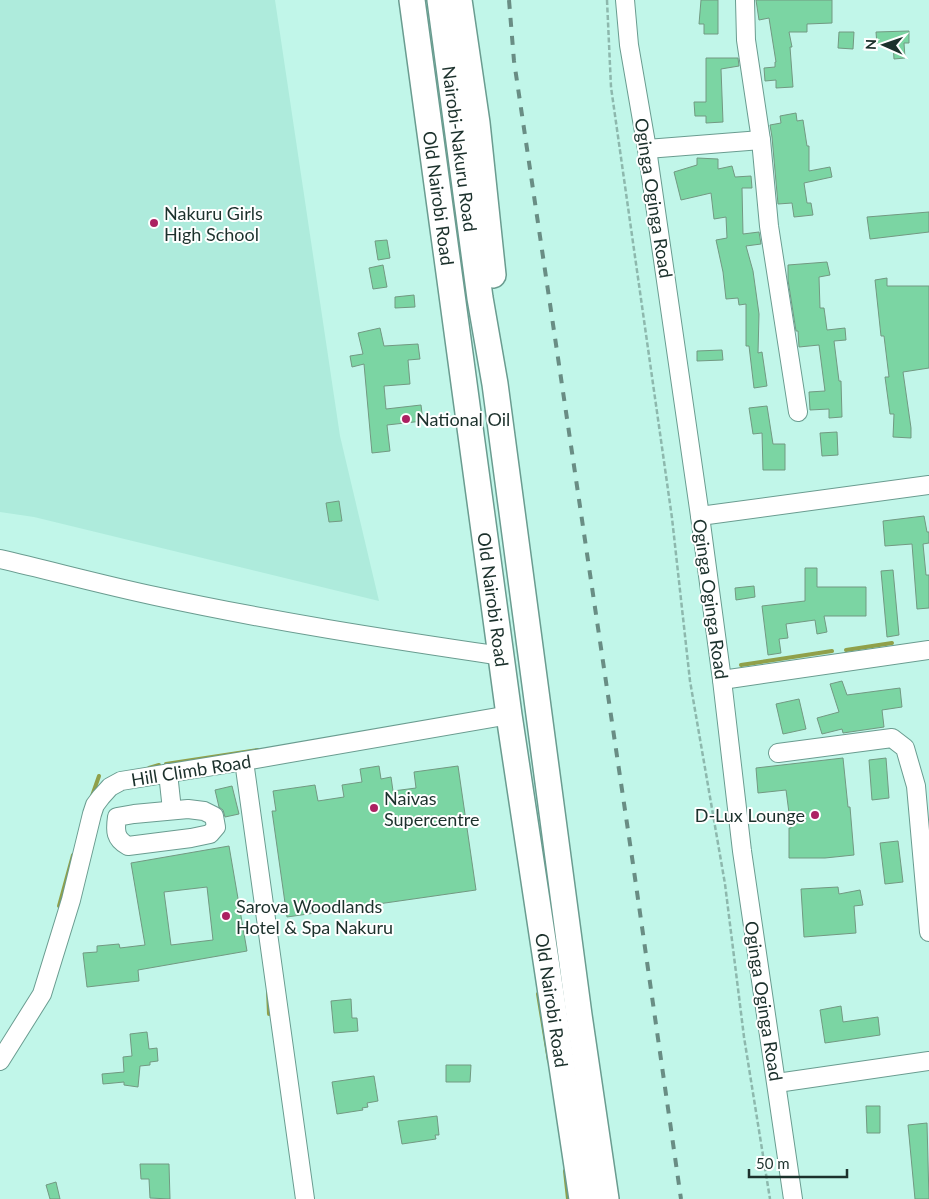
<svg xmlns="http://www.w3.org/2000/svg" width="929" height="1199" font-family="Lato,sans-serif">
<rect width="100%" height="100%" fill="#c1f6e9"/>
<polygon fill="#aeebdc" points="0,0 275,0 340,436 379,601 34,517 0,512"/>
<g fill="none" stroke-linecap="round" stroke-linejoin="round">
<g stroke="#90a04a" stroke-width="4">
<polyline points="846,650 892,643"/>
<polyline points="741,665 832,651"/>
<polyline points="166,764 258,750"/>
<polyline points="149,768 159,765"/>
<polyline points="92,796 99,776"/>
<polyline points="59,906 73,855"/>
<polyline points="268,991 269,1014"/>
<polyline points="538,994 549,1061"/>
<polyline points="565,1171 568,1199"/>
</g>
</g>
<g fill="#7bd5a3" stroke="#729982" fill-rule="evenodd">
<polygon points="701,0 718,0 718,34 704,34 704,24 699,24"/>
<polygon points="756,0 832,0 832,23 807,24 807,32 789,32 792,47 790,47 793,87 776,88 776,80 765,81 764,68 775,67 775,62 776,62 769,18 759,20"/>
<polygon points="909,31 909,43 904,43 905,58 894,59 893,44 877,45 876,32"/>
<polygon points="839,32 854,32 853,49 838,48"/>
<polygon points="706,58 738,58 739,66 721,69 723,122 706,123 706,116 695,116 694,102 706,102"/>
<polygon points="796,113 797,121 803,120 807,146 809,146 809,171 830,167 832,177 804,183 807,203 811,203 813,215 794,217 792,203 778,204 772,137 770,125 781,123 780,116"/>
<polygon points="697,158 718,159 718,169 732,166 735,177 751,176 752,188 742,188 743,234 759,232 761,244 746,246 753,271 759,314 758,353 762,352 767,386 754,388 749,346 746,346 746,304 739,305 738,298 726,299 723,272 716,240 727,238 726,217 714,219 711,193 681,200 674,172 697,165"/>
<polygon points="929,212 929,232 870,239 867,217"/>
<polygon points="387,240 390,258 378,260 375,241"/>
<polygon points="827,262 830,275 819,277 820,308 824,308 827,330 845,328 846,340 834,341 839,381 841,381 842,417 829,418 829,409 810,410 809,392 825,391 819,345 799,347 798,331 796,331 788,280 788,265"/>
<polygon points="383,265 387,287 373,289 369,268"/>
<polygon points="887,278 887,286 929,286 929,368 903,372 911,428 911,438 893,437 894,414 890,414 885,377 889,377 884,336 881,336 875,280"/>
<polygon points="414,295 415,307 395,308 395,297"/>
<polygon points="380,328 384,346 418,344 420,359 408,360 410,384 384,386 386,409 421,405 423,421 387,425 390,451 372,453 364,364 352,367 350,356 363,354 358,333"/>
<polygon points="722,350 723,360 697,361 697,351"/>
<polygon points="767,406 773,444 785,444 785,470 763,470 762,433 753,434 749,408"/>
<polygon points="837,432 838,455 822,456 820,433"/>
<polygon points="339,501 342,521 329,522 326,503"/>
<polygon points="924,516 927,532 929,532 929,543 923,544 926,575 929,575 929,608 917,609 912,544 885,546 883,521"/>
<polygon points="805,568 817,568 817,587 866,587 866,616 824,616 827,632 817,634 815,620 786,624 788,638 779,639 781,653 768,655 762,606 805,601"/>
<polygon points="893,570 899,635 887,637 881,571"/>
<polygon points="754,586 755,597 736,600 735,588"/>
<polygon points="842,681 847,695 900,688 902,707 882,710 884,727 843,733 842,729 822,734 817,718 839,712 830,684"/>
<polygon points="799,699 806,729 783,734 776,704"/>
<polygon points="843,758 848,807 850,807 854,855 825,858 789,858 789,828 791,828 786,790 758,793 756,768"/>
<polygon points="886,758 889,798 872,800 869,760"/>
<polygon points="379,766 381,779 391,777 393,791 416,788 414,772 458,766 476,890 287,917 272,811 276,811 273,791 315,785 318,801 344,797 342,785 362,782 360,769"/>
<polygon points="232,786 239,814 225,817 223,810 219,807 215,790"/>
<polygon points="898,841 903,882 885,884 880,843"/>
<path d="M 229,846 L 247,951 L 138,970 L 139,981 L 87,987 L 83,953 L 97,952 L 97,946 L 119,944 L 120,948 L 145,945 L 131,863 ZM 207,887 L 213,940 L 171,945 L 164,892 Z"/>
<polygon points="838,887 839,894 860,890 863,905 854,906 856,933 804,937 801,889"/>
<polygon points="351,999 352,1018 357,1018 358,1031 334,1033 331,1001"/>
<polygon points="841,1006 843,1022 878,1017 880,1035 825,1043 820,1010"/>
<polygon points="147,1032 149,1049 157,1048 158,1061 150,1062 150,1065 140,1066 138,1087 124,1085 124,1082 103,1084 102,1074 124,1072 123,1057 132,1056 130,1034"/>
<polygon points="446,1065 471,1065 470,1082 446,1082"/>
<polygon points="374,1076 378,1101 367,1103 368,1107 362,1108 363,1110 337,1114 332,1082"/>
<polygon points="866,1106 880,1106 880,1133 867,1133"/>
<polygon points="437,1116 439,1135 435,1135 436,1139 402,1144 398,1121"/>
<polygon points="927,1123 929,1199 915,1199 908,1125"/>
<polygon points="140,1164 169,1164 170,1199 150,1198 149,1179 141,1179"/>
<polygon points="56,1182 60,1199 50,1199 46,1185"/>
</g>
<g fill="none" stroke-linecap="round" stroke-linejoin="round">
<g stroke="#6a9c90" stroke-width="20">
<g id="minor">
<polyline points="625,0 629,45 647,149 700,516 722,680 742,851 793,1199"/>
<polyline points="745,0 746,40 761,140 769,226 798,412"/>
<polyline points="647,149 761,140"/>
<polyline points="700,516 929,485"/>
<path d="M 0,559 C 52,571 103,585 155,596 C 270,621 386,639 502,656"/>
<polyline points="722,680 929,650"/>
<polyline points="778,753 892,738 905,748 916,786 929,932"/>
<polyline points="244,761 305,1199"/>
<polyline points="168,773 172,810"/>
<path d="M 188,809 L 204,811 L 214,816 L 216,827 L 210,834 L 191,838 L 128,846 C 115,839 115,831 117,817 L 134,814 Z"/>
<polyline points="0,1061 42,994 71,900 92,814 95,805 101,797 110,787 121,781 244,761 509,715"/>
<polyline points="777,1083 929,1061"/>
</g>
</g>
<g stroke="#6a9c90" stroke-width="28">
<g id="highway">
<path id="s1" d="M 412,0 L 509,715 L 582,1199"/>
<path id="s2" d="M 440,0 L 480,298 L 495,384 L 579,1015 L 606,1199"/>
<polyline points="459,0 477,123 493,275"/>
</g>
</g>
<polyline stroke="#8db8ad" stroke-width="2.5" stroke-dasharray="5 2.5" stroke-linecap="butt" points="607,0 611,87 672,518 690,681 725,884 744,1037 770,1199"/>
<use href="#minor" stroke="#fff" stroke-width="18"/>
<use href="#highway" stroke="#fff" stroke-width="25"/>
<polyline stroke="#698d84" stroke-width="4" stroke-dasharray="9 9" stroke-linecap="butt" points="509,0 514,61 633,864 681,1199"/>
</g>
<g fill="#ac2162" stroke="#fff" stroke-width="2">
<circle cx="154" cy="223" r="5"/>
<circle cx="406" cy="419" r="5"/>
<circle cx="374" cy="808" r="5"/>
<circle cx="815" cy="815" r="5"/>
<circle cx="226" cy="916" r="5"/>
</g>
<g text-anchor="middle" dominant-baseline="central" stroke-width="4" stroke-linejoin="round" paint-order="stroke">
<g font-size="18" fill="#1c312c" stroke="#fff">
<text stroke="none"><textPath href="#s2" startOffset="150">Nairobi-Nakuru Road</textPath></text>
<text transform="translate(654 198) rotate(81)">Oginga Oginga Road</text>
<text stroke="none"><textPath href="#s1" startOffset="200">Old Nairobi Road</textPath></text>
<text transform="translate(711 599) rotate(82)">Oginga Oginga Road</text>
<text stroke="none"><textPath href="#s1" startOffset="605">Old Nairobi Road</textPath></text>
<text transform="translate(191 770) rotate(-9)">Hill Climb Road</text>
<text stroke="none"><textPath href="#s1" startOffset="1010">Old Nairobi Road</textPath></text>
<text transform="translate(764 1001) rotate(81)">Oginga Oginga Road</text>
</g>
<g font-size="18" fill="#1c312c" stroke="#fff" text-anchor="start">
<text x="164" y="213">Nakuru Girls<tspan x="164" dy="21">High School</tspan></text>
<text x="416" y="419">National Oil</text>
<text x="384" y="798">Naivas<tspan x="384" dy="21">Supercentre</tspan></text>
<text x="805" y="815" text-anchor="end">D-Lux Lounge</text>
<text x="236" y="906">Sarova Woodlands<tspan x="236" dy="21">Hotel &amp; Spa Nakuru</tspan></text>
</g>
</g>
<g transform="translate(884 45) rotate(272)" stroke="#ffffff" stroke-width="4" paint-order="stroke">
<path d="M0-4L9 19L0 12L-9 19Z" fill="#1c312c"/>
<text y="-8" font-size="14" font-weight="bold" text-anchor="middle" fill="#1c312c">N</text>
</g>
<path d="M749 1169v8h98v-8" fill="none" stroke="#1c312c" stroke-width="2.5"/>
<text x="756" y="1169" font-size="15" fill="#1c312c" stroke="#ffffff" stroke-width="4" paint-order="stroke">50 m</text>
</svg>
